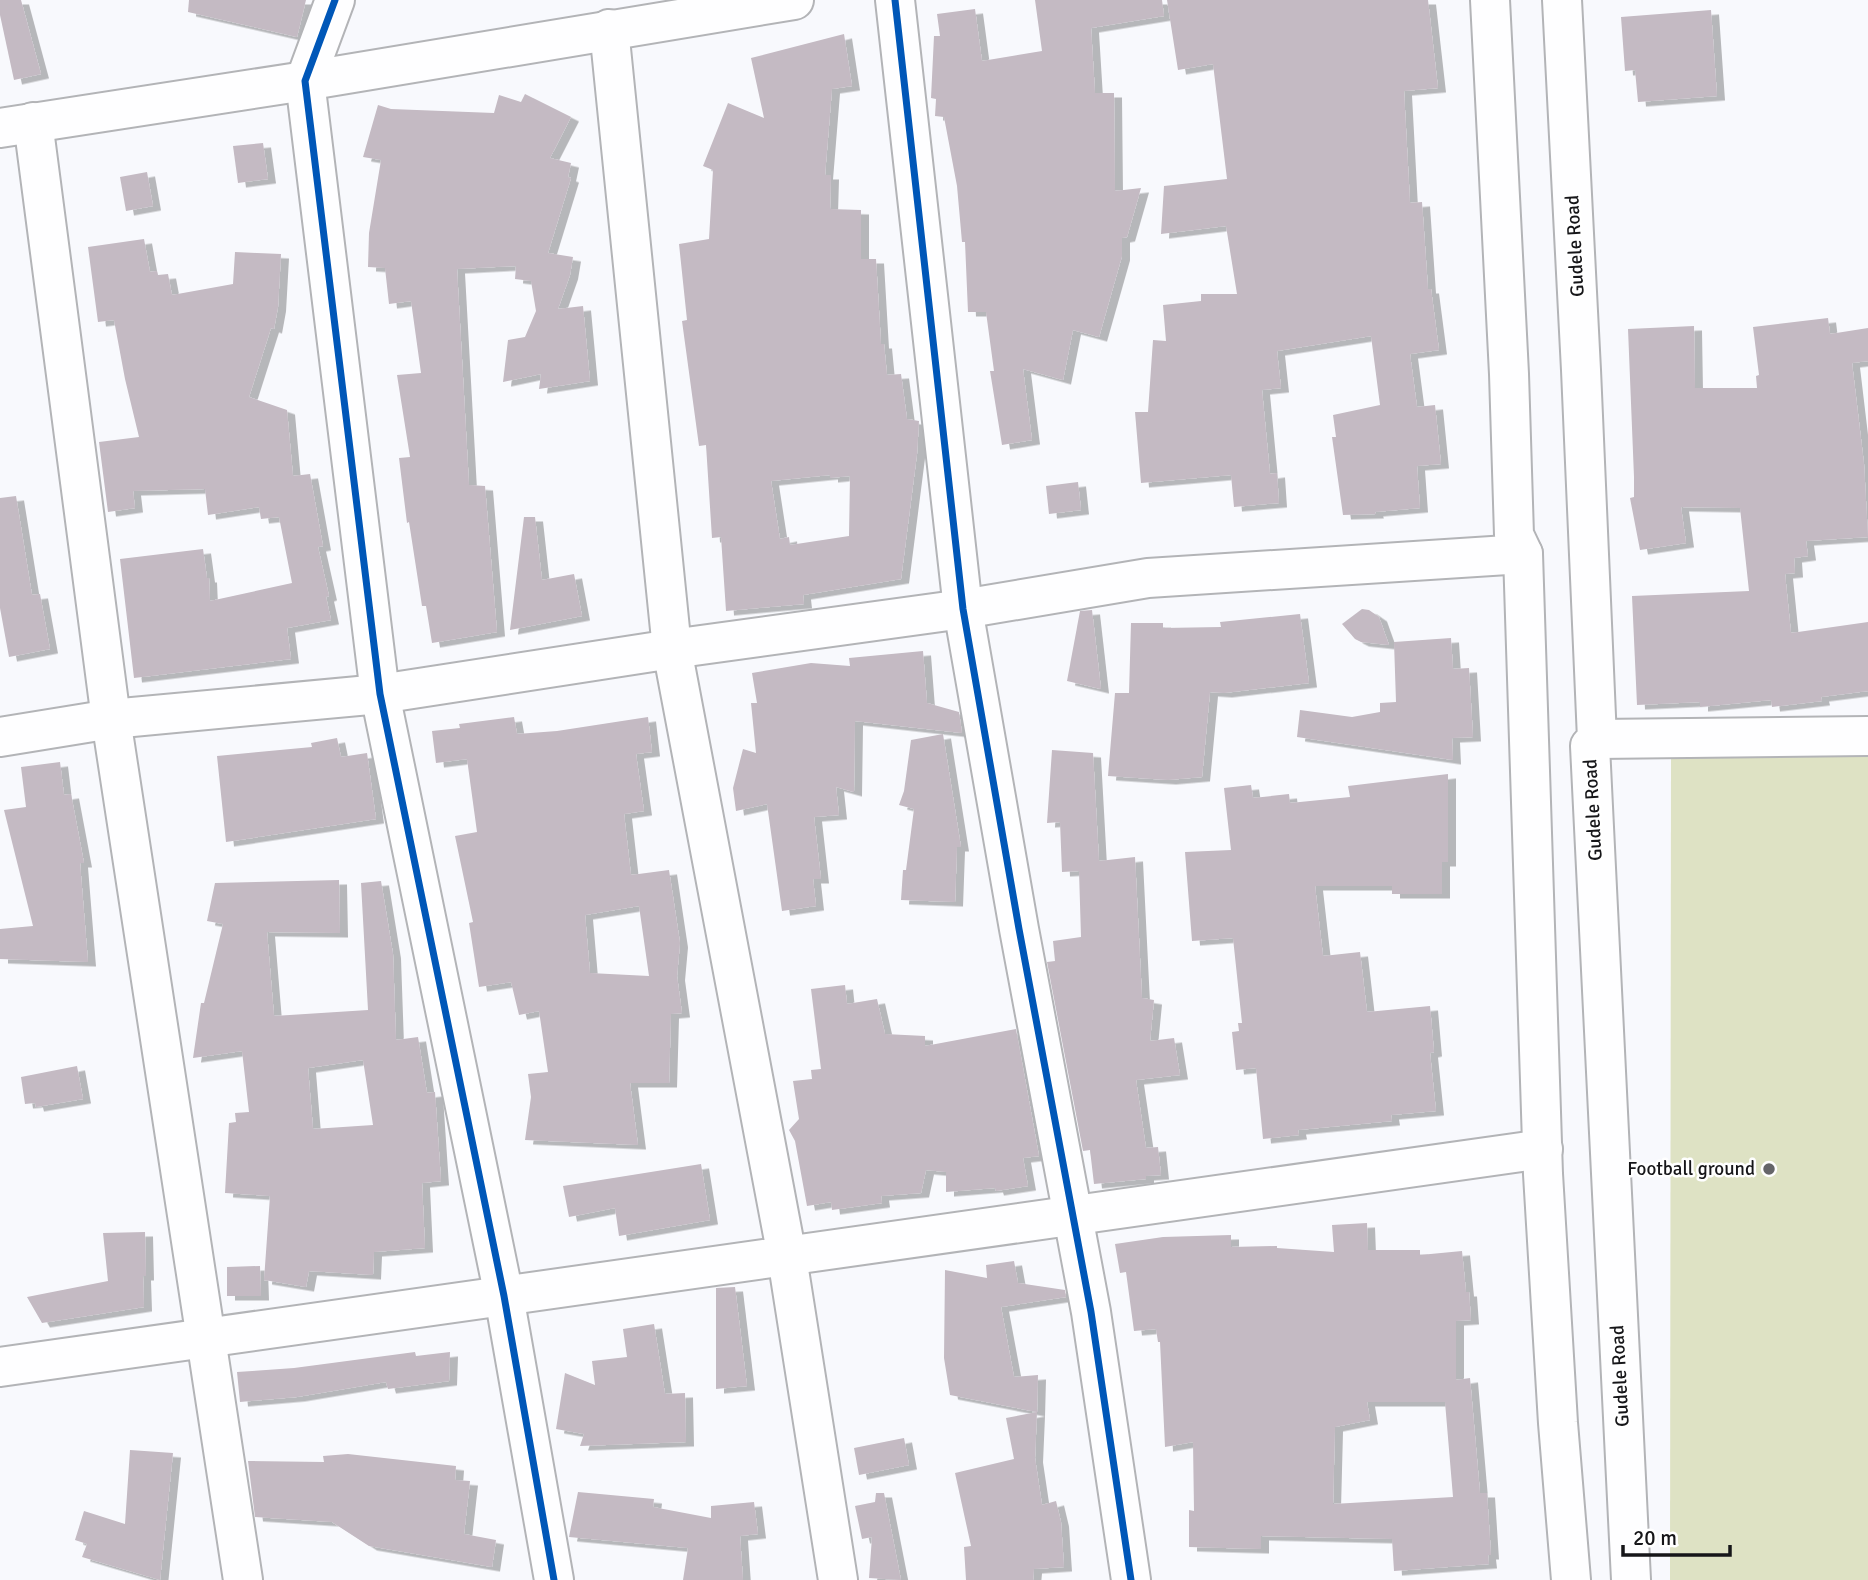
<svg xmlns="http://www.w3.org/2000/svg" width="1868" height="1580" font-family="Signika,sans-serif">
<defs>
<filter id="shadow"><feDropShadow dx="8" dy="4.5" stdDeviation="0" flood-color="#0004"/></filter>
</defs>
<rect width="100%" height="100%" fill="#f8f9fd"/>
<polygon fill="#dee2c4" points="1671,757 1868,757 1868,1580 1670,1580"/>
<g fill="#c4bac3" fill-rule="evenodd" filter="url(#shadow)">
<polygon points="0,0 21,0 41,74 14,80 0,15"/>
<polygon points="189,0 306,0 297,37 188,12"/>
<polygon points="1035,0 1162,0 1164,16 1091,28 1095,93 1114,93 1115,191 1141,188 1127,237 1122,238 1122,256 1099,337 1073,330 1063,380 1023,369 1032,440 1002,445 990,371 994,371 986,312 968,312 965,242 962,242 957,186 944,117 935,116 936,99 931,98 934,36 940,36 937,14 975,9 982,61 1042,51"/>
<polygon points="1167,0 1428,0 1438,88 1404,91 1410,203 1422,202 1428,289 1431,289 1439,350 1410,354 1417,407 1435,405 1441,464 1417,466 1420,508 1375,512 1376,514 1343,515 1332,437 1336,437 1333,415 1380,405 1371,336 1277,351 1281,388 1262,390 1270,474 1277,473 1279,503 1234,507 1231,475 1141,483 1135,412 1148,412 1153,340 1166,341 1163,305 1201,301 1201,294 1237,294 1226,226 1161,234 1164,186 1227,179 1213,64 1178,70"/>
<polygon points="1711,10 1717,96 1638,102 1635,70 1625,71 1621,17"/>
<path d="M 844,34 L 852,86 L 832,89 L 825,175 L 831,175 L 830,209 L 861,210 L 861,259 L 876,259 L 881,344 L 884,344 L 887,375 L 901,374 L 907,419 L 919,421 L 917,454 L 901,579 L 803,595 L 804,604 L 726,611 L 721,537 L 712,538 L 706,445 L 699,446 L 682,321 L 687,320 L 679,244 L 709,239 L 713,170 L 703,166 L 728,103 L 764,118 L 751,58 ZM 830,475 L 830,478 L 850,476 L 849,536 L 790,545 L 789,537 L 780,539 L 771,481 Z"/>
<polygon points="525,94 571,117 550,158 571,163 568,177 571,178 548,253 573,257 570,275 558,309 583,306 590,381 539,389 541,374 503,382 508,340 525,337 536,311 531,281 515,279 516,266 457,269 469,485 485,486 497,632 432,643 426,606 422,606 409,522 407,523 399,458 410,457 397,375 421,373 411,301 389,304 385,268 368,267 369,233 381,160 363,157 378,105 391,109 494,113 499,95 521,102"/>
<polygon points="263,143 268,179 238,183 233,146"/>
<polygon points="147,172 153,206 126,211 120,177"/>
<polygon points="144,239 150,272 157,271 158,275 168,274 172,295 233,284 235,252 281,254 278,307 274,329 271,328 249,397 287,410 293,476 310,474 323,546 318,547 329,596 326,597 331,620 287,628 291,659 134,678 120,559 203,549 207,578 209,578 210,601 292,583 279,517 261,519 259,507 208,515 205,489 133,491 135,508 108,512 99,442 139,437 125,379 114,320 98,322 88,247"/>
<polygon points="1828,318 1830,334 1868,328 1868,361 1852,363 1864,464 1868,537 1806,541 1808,556 1794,558 1795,573 1785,574 1791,633 1868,622 1868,691 1821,697 1822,701 1772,707 1771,700 1700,707 1700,702 1637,705 1632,596 1749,591 1740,508 1681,507 1686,543 1640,550 1630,498 1634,497 1634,477 1628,329 1694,326 1695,388 1757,388 1756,376 1759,375 1753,327"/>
<polygon points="1078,482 1081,510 1049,514 1046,486"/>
<polygon points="16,496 32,595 40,594 50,649 9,657 0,608 0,498"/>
<polygon points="524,517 535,517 542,580 574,574 582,616 510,630"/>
<polygon points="1362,609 1369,610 1379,617 1389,645 1361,642 1355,639 1342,624"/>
<polygon points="1092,610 1101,689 1067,681 1080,611"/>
<polygon points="1300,614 1309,683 1224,693 1210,692 1202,777 1168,780 1108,776 1115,693 1129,693 1131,623 1163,623 1163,628 1221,627 1220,622"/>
<polygon points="1451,638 1453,669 1469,668 1473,737 1452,738 1453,760 1297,737 1300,710 1352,717 1380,712 1380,703 1396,702 1394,642"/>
<polygon points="923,651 927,703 959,712 962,733 855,721 854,792 836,787 839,815 814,817 821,879 813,879 816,906 782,911 767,804 736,811 733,788 743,749 756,753 751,703 757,703 752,673 811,663 850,666 849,658"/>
<path d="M 514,717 L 517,734 L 557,731 L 648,717 L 652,752 L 636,754 L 644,811 L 624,814 L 631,875 L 669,870 L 680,943 L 677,976 L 682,1013 L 671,1014 L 669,1083 L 630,1083 L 638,1145 L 525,1140 L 531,1097 L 528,1074 L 548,1072 L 539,1011 L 519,1015 L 511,982 L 479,987 L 469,923 L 473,922 L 455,836 L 477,832 L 467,759 L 436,763 L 432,731 L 460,728 L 459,724 ZM 639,906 L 649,976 L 590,973 L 585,915 Z"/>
<polygon points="943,734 961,847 957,847 955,902 901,900 903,870 906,870 914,809 899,805 904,791 911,740"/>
<polygon points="337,738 341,757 367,753 376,819 226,842 217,756 312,747 311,743"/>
<polygon points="1052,750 1093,753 1099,861 1135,857 1142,998 1154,1000 1150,1041 1174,1038 1180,1075 1136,1080 1146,1148 1158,1147 1161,1175 1146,1176 1146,1179 1094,1184 1090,1150 1083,1151 1047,962 1055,961 1053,941 1081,937 1079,871 1062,872 1060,822 1047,823"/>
<polygon points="60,762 64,795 71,794 84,863 80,863 88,962 0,959 0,929 33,926 4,810 26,807 21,767"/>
<polygon points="1448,774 1448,862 1442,862 1442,894 1392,894 1392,886 1315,886 1323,956 1360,952 1367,1012 1430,1006 1434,1052 1430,1053 1436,1111 1391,1115 1392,1121 1298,1130 1299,1135 1263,1139 1256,1068 1236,1070 1232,1032 1239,1031 1238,1023 1242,1023 1233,938 1192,941 1185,852 1231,850 1224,788 1251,785 1253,798 1289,794 1290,803 1350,797 1348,786"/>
<path d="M 339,880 L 340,933 L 267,932 L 274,1016 L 368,1010 L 361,883 L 381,881 L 393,954 L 396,1040 L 418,1037 L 427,1093 L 435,1092 L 441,1181 L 422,1183 L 425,1248 L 374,1252 L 373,1275 L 309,1271 L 306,1287 L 264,1280 L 270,1196 L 225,1193 L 229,1123 L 236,1122 L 235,1113 L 249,1112 L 242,1051 L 193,1058 L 201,1003 L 204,1003 L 223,924 L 207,921 L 215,883 ZM 363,1060 L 373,1125 L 313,1129 L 308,1068 Z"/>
<polygon points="845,985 847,1004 877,999 885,1034 925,1036 925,1046 1016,1029 1039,1156 1023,1158 1028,1186 996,1191 995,1188 946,1192 946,1172 926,1170 921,1193 881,1196 882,1203 832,1210 831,1202 807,1206 795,1141 789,1130 799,1119 793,1081 812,1079 811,1070 821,1069 811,989"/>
<polygon points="77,1066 83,1099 36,1107 35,1103 25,1104 21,1077"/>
<polygon points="701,1164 710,1220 619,1236 615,1208 569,1217 563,1186"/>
<path d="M 1367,1223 L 1368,1250 L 1420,1250 L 1420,1255 L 1462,1251 L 1466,1292 L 1469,1292 L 1471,1320 L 1456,1321 L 1456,1380 L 1470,1378 L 1480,1493 L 1487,1493 L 1491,1555 L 1488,1555 L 1489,1564 L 1394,1571 L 1392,1539 L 1261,1536 L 1261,1549 L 1189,1547 L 1189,1510 L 1194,1511 L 1193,1442 L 1165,1447 L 1160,1342 L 1158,1342 L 1156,1329 L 1134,1331 L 1126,1272 L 1120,1273 L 1115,1244 L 1163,1237 L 1231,1235 L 1231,1247 L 1277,1246 L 1277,1248 L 1334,1252 L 1332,1225 ZM 1367,1402 L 1445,1402 L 1453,1497 L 1333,1504 L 1335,1427 L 1370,1420 Z"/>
<polygon points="145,1232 146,1276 143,1276 144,1307 42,1323 27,1297 108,1281 103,1233"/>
<polygon points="1014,1261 1018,1283 1065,1290 1066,1297 1001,1307 1014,1377 1038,1375 1037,1412 950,1395 944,1358 945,1270 987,1278 986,1265"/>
<polygon points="260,1266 261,1296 227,1296 227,1267"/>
<polygon points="735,1287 747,1386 716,1389 716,1288"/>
<polygon points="654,1324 665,1394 685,1393 686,1442 580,1446 584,1434 556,1429 565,1373 595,1385 592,1361 627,1357 623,1329"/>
<polygon points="415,1352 416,1356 450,1352 449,1381 388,1389 386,1382 297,1397 240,1402 237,1372 294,1368"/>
<polygon points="1037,1412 1035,1458 1042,1505 1056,1501 1061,1522 1064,1567 1034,1569 1033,1580 966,1580 964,1547 971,1546 955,1473 1014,1459 1006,1418"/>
<polygon points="904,1438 909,1465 859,1475 854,1448"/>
<polygon points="130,1450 173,1453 160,1580 82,1557 87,1544 75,1540 84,1511 125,1524"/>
<polygon points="348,1454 456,1466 455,1480 470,1481 464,1534 496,1540 492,1567 369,1546 332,1522 255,1517 248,1461 324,1462 323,1456"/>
<polygon points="578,1492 654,1499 653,1507 711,1518 711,1506 754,1502 758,1534 740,1536 743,1580 683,1580 688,1548 569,1537"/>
<polygon points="876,1493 884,1493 901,1580 869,1578 872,1537 862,1539 855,1506 875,1502"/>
</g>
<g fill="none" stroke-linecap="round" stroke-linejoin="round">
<g stroke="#b3b4b7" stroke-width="42">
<g id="minor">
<polyline points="335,0 305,81 380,694 504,1296 554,1580"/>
<polyline points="895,0 963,609 1019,929 1091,1312 1131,1580"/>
<polyline points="609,29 672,649 786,1251 838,1580"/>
<polyline points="33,122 111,719 243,1580"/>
<polyline points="0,128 305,81 794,0"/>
<polyline points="0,737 111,719 380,694 672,649 963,609 1148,578 1523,554"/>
<polyline points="1597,739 1868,736"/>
<polyline points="0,1367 1543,1149"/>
</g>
</g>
<g stroke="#b3b4b7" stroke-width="42">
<g id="highway">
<polyline points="1490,0 1509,374 1514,535 1523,554 1543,1174 1558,1423 1571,1580"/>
<polyline points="1562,0 1581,370 1597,739 1590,746 1631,1580"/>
</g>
</g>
<use href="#minor" stroke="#fefeff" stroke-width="38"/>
<use href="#highway" stroke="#fefeff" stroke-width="38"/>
<g stroke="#fff" stroke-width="11">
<g id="cycleway">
<polyline points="335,0 305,81 380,694 504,1296 554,1580"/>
<polyline points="895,0 963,609 1019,929 1091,1312 1131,1580"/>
</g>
</g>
<use href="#cycleway" stroke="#0057b8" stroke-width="7"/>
</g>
<circle fill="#656569" stroke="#fff" stroke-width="2.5" cx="1769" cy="1169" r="7"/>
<g text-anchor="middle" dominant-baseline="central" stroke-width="5" stroke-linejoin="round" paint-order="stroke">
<g font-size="19" fill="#161619" stroke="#fff">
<text transform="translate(1575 246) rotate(-93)">Gudele Road</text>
<text transform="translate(1593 810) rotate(-93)">Gudele Road</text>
<text transform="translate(1620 1376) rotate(-93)">Gudele Road</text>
</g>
<g font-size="19" fill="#161619" stroke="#fff" text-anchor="end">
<text x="1755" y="1169">Football ground</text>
</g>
</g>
<path d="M1623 1545v10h107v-10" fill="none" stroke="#161619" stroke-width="3.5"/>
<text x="1633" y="1545" font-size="21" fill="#161619" stroke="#ffffff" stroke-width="5" paint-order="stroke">20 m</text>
</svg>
